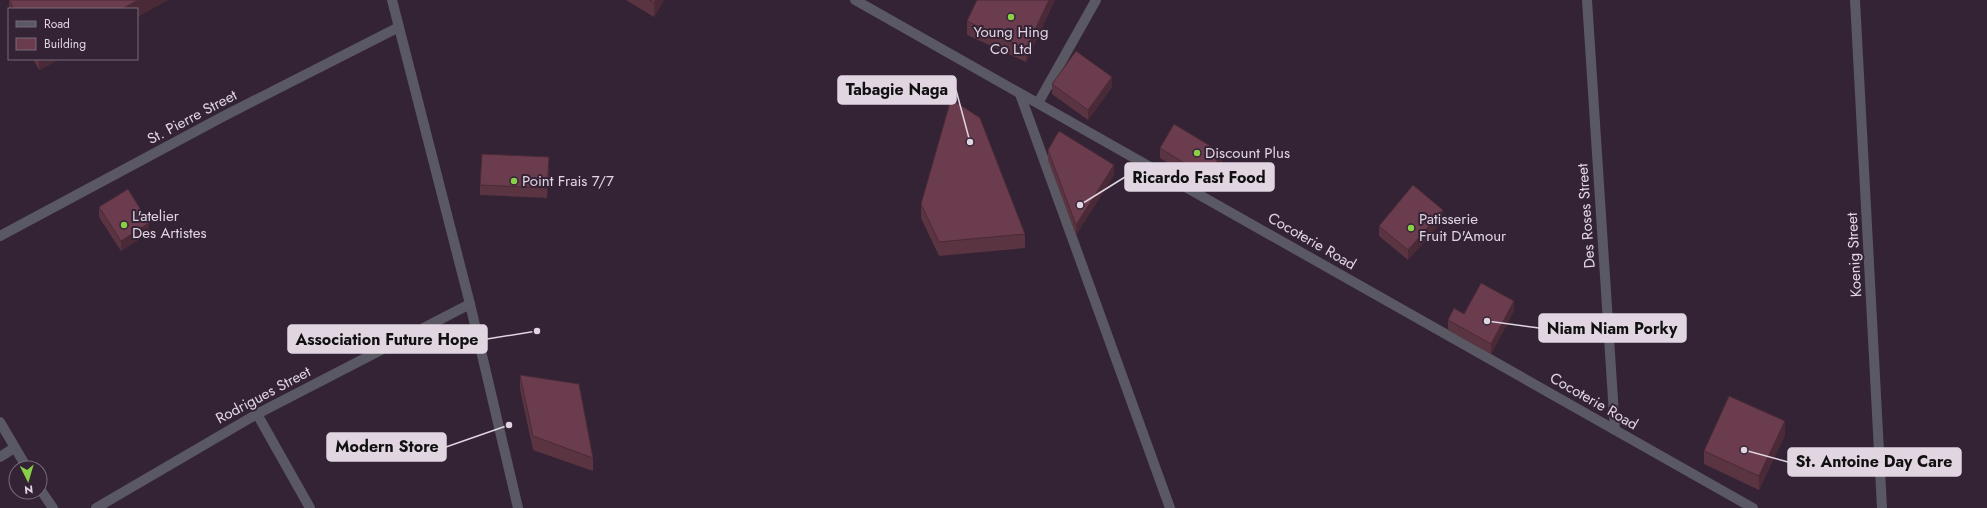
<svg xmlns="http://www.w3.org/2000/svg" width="1987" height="508" font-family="Jost,sans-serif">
<rect width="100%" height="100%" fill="#332335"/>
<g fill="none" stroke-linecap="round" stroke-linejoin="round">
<g stroke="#595863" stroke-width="10">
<polyline points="392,0 470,304 518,508"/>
<polyline points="855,0 1753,508"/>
<polyline points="1587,0 1615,430"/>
<polyline points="1855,0 1882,508"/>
<polyline points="1020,94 1170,508"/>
<polyline points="1038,103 1096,0"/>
<polyline points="0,236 224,116 399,27"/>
<polyline points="257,414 310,508"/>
<polyline points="0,422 27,468"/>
<polyline points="0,457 14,448"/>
<polyline points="40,489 53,508"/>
<polyline points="96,508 257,414 470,304"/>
</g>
</g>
<g fill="#5b3442">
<polygon points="9,0 168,0 137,17 137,9 9,9 9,15"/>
<polygon points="626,0 664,0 654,17"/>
<polygon points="1055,0 1026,62 967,35 967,21"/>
<polygon points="33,59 60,59 39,70"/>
<polygon points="1052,84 1112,87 1088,120 1052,94"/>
<polygon points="1160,148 1222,163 1207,187 1160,158"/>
<polygon points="1048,150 1114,175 1076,235 1048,160"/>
<polygon points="549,167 547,198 480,195 480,185"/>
<polygon points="921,204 1025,234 1025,248 939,256 921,218"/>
<polygon points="99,207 149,233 121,251 99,217"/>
<polygon points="1443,220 1408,260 1379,236 1379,226"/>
<polygon points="1514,311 1491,354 1448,330 1448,320 1464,314"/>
<polygon points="520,375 593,458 593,471 533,450 520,389"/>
<polygon points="1785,435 1759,490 1704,464 1704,451"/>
</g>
<g fill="#4a2a36">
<polygon points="138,0 168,0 137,17 137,9 122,9"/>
<polygon points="656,0 664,0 654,17 654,3"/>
<polygon points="1049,0 1055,0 1026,62 1026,49"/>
<polygon points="39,59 60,59 39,70"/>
<polygon points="1112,77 1112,87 1088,120 1088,110"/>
<polygon points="1222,153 1222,163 1207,187 1207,177"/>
<polygon points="1114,165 1114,175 1076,235 1076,225"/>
<polygon points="1443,210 1443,220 1408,260 1408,250"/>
<polygon points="149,223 149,233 121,251 121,241"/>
<polygon points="1514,301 1514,311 1491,354 1491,344"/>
<polygon points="1785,421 1785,435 1759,490 1759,476"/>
</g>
<g fill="#6a3c4d" stroke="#4a2a36">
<polygon points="9,0 138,0 122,9 14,9"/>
<polygon points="649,0 656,0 654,3"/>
<polygon points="977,0 1049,0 1026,49 967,21"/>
<polygon points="1076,51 1112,77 1088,110 1052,84"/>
<polygon points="951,99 980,118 1025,234 939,242 921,204"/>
<polygon points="1174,124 1222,153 1207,177 1160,148"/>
<polygon points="1059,131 1114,165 1076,225 1048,150"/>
<polygon points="482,154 549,157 547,188 480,185"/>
<polygon points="1413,185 1443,210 1408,250 1379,226"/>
<polygon points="128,189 149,223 121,241 99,207"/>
<polygon points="1481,283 1514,301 1491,344 1448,320 1454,308 1464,314"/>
<polygon points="520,375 579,384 593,458 533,436"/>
<polygon points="1729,396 1785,421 1759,476 1704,451"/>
</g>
<g fill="#89cf48" stroke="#332335" stroke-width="1.5">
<circle cx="1011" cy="17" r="4"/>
<circle cx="1197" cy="153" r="4"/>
<circle cx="514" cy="181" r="4"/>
<circle cx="124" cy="225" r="4"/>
<circle cx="1411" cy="228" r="4"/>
</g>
<g text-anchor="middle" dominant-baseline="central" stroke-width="4" stroke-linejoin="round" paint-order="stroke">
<g font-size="15" fill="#e0d5e1" stroke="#332335" text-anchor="start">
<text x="1011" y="32" text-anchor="middle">Young Hing<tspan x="1011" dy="17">Co Ltd</tspan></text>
<text x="1205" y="153">Discount Plus</text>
<text x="522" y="181">Point Frais 7/7</text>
<text x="132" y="216">L'atelier<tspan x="132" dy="17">Des Artistes</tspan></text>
<text x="1419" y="219">Patisserie<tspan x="1419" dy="17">Fruit D'Amour</tspan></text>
</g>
<g font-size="15" fill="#e0d5e1" stroke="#332335">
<text transform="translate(192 117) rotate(-28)">St. Pierre Street</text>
<text transform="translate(1586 216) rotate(-94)">Des Roses Street</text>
<text transform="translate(1312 241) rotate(30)">Cocoterie Road</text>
<text transform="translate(1854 255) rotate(-93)">Koenig Street</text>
<text transform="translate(263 395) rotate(-28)">Rodrigues Street</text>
<text transform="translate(1594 401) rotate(30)">Cocoterie Road</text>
</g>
</g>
<path fill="none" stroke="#e0d5e1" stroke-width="1.5" d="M970 142L956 90M1080 205L1125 177M1487 321L1539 328M537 331L487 339M509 425L446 447M1744 450L1788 462"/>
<g fill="#e0d5e1" stroke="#332335" stroke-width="1.5">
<circle cx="970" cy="142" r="4"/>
<circle cx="1080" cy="205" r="4"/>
<circle cx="1487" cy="321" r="4"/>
<circle cx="537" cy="331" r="4"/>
<circle cx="509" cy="425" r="4"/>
<circle cx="1744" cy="450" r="4"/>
</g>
<g fill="#e0d5e1" stroke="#e0d5e1" stroke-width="1.5">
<rect x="838" y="76" width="118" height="28" rx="4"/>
<rect x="1125" y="163" width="149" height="28" rx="4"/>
<rect x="1539" y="314" width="147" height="28" rx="4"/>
<rect x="288" y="325" width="199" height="28" rx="4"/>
<rect x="327" y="433" width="119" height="28" rx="4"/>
<rect x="1788" y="448" width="173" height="28" rx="4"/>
</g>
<g font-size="16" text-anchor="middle" font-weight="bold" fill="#111">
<text x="897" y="95">Tabagie Naga</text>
<text x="1199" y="183">Ricardo Fast Food</text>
<text x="1612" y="334">Niam Niam Porky</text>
<text x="387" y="345">Association Future Hope</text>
<text x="387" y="452">Modern Store</text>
<text x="1874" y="467">St. Antoine Day Care</text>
</g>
<rect x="8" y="8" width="130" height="52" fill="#332335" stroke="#786a7a"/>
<rect x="16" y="21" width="20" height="6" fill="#595863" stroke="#786a7a"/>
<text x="44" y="28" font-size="12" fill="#e0d5e1">Road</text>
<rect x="16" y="38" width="20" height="12" fill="#6a3c4d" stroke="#786a7a"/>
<text x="44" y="48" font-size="12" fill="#e0d5e1">Building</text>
<g transform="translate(28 480) rotate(175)"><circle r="19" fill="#332335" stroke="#786a7a"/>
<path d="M0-3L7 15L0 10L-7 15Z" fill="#89cf48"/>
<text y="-6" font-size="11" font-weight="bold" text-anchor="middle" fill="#e0d5e1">N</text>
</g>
</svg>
